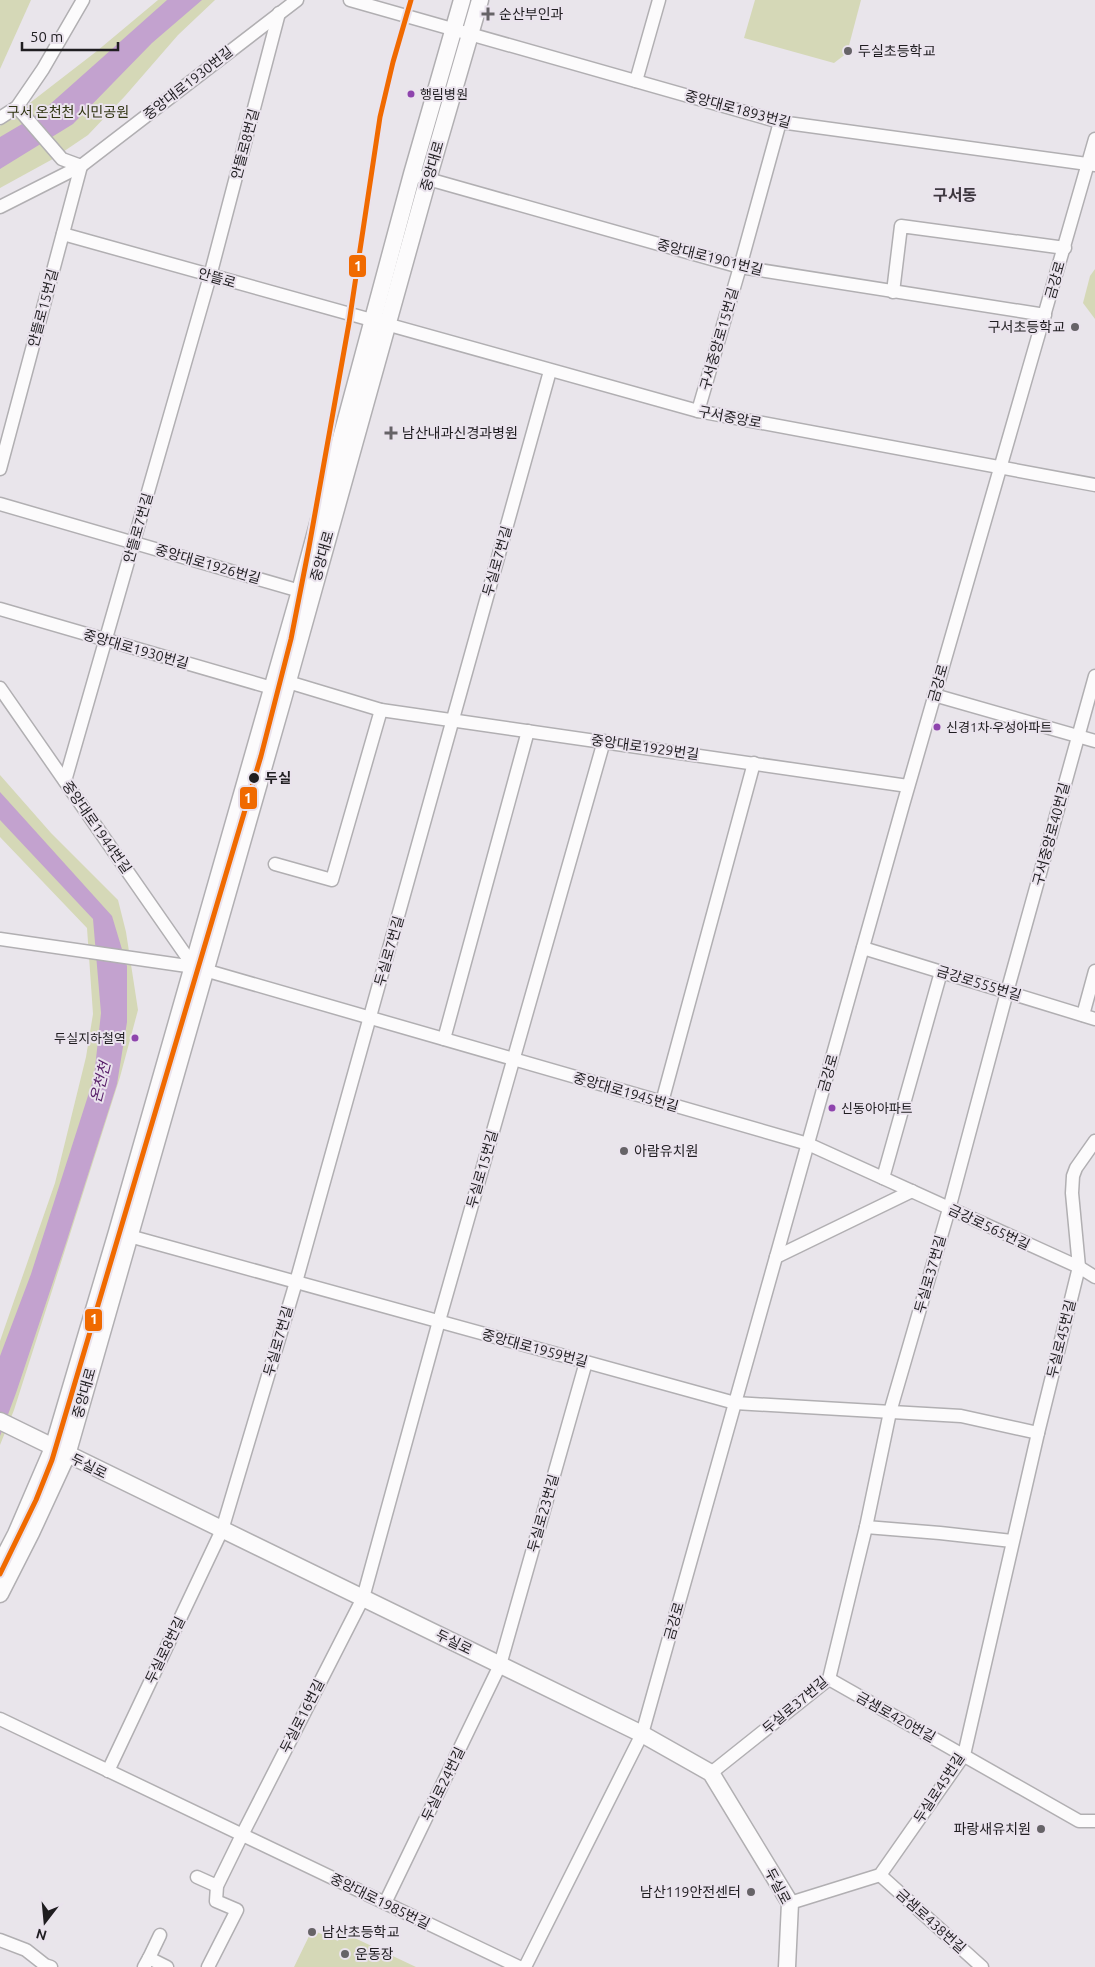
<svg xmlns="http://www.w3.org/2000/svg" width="1095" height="1967" font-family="Ubuntu,'Noto Sans KR',sans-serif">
<rect width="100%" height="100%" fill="#e9e5eb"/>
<g fill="#d5d8b7">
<polygon points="0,0 31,0 0,69"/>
<polygon points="158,0 215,0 178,35 125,96 88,135 51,160 0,188 0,126 97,51"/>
<polygon points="755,0 861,0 847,53 834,63 744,38"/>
<polygon points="1095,269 1095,319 1083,303 1090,276"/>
<polygon points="0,775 51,833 118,900 126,932 138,1010 120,1077 58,1272 14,1410 0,1445 0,1341 55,1183 86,1057 93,1014 87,928 0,837"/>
<polygon points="312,1930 338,1941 342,1932 416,1967 294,1967"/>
</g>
<g fill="#c3a2cf">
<polygon points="167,0 202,0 152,43 73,124 0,169 0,137 39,114"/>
<polygon points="0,792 112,916 127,966 127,1022 117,1084 66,1243 16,1393 0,1436 0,1356 31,1274 94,1077 101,1013 93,919 0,820"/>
</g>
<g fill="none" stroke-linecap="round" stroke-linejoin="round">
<g stroke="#b1afb2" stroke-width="15">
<g id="minor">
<polyline points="350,0 780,122 1095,165"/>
<polyline points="636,81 659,0"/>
<polyline points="0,118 17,107 43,69 83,0"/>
<polyline points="421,177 740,267 1045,315"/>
<polyline points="0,207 81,166 297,0"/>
<polyline points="63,234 698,411 1095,485"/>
<polyline points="893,292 901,226 1065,248"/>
<polyline points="698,411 740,267 780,122"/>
<polyline points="0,469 81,166 62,159 17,107"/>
<polyline points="0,504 300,591"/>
<polyline points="0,609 272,688"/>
<polyline points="288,682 381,710 908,786"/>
<polyline points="0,688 194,967"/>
<polyline points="934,695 1095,741"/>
<polyline points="65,781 210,276 279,13"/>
<polyline points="275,864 332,880 381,710"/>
<polyline points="0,939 194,967 808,1144 1079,1267 1095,1277"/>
<polyline points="863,948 1095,1019"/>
<polyline points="1083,1015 1095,971"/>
<polyline points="444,1039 528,731"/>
<polyline points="662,1102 754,763"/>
<polyline points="883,1178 941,972"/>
<polyline points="122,1234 735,1403 961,1416 1038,1433"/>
<polyline points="776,1257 912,1191"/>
<polyline points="866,1527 940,1533 1012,1541"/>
<polyline points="829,1679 1079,1821 1095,1821"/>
<polyline points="0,1719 519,1967"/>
<polyline points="108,1771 222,1530 296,1282 550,371"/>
<polyline points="711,1773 829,1679 866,1527 890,1412 949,1209 1007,992 1095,676"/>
<polyline points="880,1875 982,1967"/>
<polyline points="197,1877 217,1886"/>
<polyline points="385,1903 500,1665 586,1362"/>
<polyline points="790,1903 880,1875 964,1755 1038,1433 1079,1267 1072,1193 1073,1176 1076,1168 1095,1141"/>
<polyline points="0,1940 26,1950 45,1965 51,1967"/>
<polyline points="149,1958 160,1935"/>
<polyline points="144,1967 149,1958 167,1967"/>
<polyline points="208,1967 237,1910 216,1901 217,1886 242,1835 363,1598 439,1321 604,741"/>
<polyline points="525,1967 642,1734 903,805 1095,139"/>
</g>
</g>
<g stroke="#b1afb2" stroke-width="19">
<g id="major">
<polyline points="0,1421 642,1734 711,1773 790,1903 787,1967"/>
<polyline points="0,1565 16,1534 53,1448 117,1232 300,591 412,174 462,0"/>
<polyline points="0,1594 31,1533 67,1455 283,699 428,179 480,0"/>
</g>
</g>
<use href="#minor" stroke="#fcfbfc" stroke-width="12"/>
<use href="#major" stroke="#fcfbfc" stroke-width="16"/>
<g stroke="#eae3ed" stroke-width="9">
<polyline id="metro-1" points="0,1574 36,1500 52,1460 261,756 291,639 309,547 349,323 380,117 393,62 411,0"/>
</g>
<use href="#metro-1" stroke="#f06a00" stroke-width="5"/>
</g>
<g fill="#666367" stroke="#eae3ed" stroke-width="2">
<path d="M485.5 6.5h5v5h5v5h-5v5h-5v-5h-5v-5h5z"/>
<circle cx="848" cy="51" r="5"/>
<circle cx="1075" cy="327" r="5"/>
<path d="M388.5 425.5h5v5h5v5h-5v5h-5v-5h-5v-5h5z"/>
<circle cx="624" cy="1151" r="5"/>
<circle cx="1041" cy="1829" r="5"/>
<circle cx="751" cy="1892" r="5"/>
<circle cx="312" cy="1932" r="5"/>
<circle cx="345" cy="1954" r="5"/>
</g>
<g fill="#8e44ad" stroke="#eae3ed" stroke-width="2">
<circle cx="411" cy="94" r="4.5"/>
<circle cx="937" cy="727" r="4.5"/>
<circle cx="135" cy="1038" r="4.5"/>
<circle cx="832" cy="1108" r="4.5"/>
</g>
<circle fill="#1f1d20" stroke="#eae3ed" stroke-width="2" cx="254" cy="778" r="6"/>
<g text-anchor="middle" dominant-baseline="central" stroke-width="4" stroke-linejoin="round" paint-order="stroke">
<g font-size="13" fill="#1f1d20" stroke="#eae3ed" text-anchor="start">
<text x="420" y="94">행림병원</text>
<text x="946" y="727">신경1차·우성아파트</text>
<text x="126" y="1038" text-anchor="end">두실지하철역</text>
<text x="841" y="1108">신동아아파트</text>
</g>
<g font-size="14" fill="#1f1d20" stroke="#eae3ed" text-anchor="start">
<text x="499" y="14">순산부인과</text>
<text x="858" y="51">두실초등학교</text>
<text x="1065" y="327" text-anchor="end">구서초등학교</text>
<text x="402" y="433">남산내과신경과병원</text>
<text x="634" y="1151">아람유치원</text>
<text x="1031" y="1829" text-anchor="end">파랑새유치원</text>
<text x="741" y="1892" text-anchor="end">남산119안전센터</text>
<text x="322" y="1932">남산초등학교</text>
<text x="355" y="1954">운동장</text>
</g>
<g font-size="14" fill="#1f1d20" stroke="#eae3ed">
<text transform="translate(188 83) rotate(-38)">중앙대로1930번길</text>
<text transform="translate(738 109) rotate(15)">중앙대로1893번길</text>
<text transform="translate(245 144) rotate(-75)">안뜰로8번길</text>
<text transform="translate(432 166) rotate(-74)">중앙대로</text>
<text transform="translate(710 257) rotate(14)">중앙대로1901번길</text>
<text transform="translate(217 278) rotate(16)">안뜰로</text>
<text transform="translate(1055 280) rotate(-74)">금강로</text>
<text transform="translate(43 308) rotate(-75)">안뜰로15번길</text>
<text transform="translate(719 339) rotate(-74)">구서중앙로15번길</text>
<text transform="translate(730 417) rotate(11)">구서중앙로</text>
<text transform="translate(138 528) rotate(-74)">안뜰로7번길</text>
<text transform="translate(322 556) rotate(-74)">중앙대로</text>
<text transform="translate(497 561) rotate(-74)">두실로7번길</text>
<text transform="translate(208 564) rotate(16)">중앙대로1926번길</text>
<text transform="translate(136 649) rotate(16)">중앙대로1930번길</text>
<text transform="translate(938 683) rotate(-74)">금강로</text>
<text transform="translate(645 747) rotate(8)">중앙대로1929번길</text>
<text transform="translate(97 827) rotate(55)">중앙대로1944번길</text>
<text transform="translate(1051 834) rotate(-75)">구서중앙로40번길</text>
<text transform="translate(389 951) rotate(-74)">두실로7번길</text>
<text transform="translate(979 983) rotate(17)">금강로555번길</text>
<text transform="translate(828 1073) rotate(-74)">금강로</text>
<text transform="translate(626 1092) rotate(16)">중앙대로1945번길</text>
<text transform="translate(482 1169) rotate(-74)">두실로15번길</text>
<text transform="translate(989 1227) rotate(25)">금강로565번길</text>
<text transform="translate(930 1274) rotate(-74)">두실로37번길</text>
<text transform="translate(1061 1339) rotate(-76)">두실로45번길</text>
<text transform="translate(278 1341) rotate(-74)">두실로7번길</text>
<text transform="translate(535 1348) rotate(15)">중앙대로1959번길</text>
<text transform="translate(84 1393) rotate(-74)">중앙대로</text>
<text transform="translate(89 1466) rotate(26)">두실로</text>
<text transform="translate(543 1513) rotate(-74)">두실로23번길</text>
<text transform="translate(674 1621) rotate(-74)">금강로</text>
<text transform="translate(454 1642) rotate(26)">두실로</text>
<text transform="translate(165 1650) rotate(-64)">두실로8번길</text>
<text transform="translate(795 1705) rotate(-40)">두실로37번길</text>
<text transform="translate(302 1716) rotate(-63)">두실로16번길</text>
<text transform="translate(896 1717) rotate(29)">금샘로420번길</text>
<text transform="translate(443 1784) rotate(-64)">두실로24번길</text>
<text transform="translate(939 1788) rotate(-57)">두실로45번길</text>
<text transform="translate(778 1886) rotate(62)">두실로</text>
<text transform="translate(380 1901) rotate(26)">중앙대로1985번길</text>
<text transform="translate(931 1921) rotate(42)">금샘로438번길</text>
</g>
<g font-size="14" fill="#313513" stroke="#eae3ed">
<text x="68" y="112">구서 온천천 시민공원</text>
</g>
<g font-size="14" font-weight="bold" fill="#1f1d20" stroke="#eae3ed" text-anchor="start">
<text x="265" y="778">두실</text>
</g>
<g font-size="15" font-style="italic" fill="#551c67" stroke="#eae3ed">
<text transform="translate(100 1082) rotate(-76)">온천천</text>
</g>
<g font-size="16" font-weight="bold" fill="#3e3840" stroke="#eae3ed">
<text x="955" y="195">구서동</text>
</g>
</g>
<g stroke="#eae3ed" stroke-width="2">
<rect x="348" y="254" width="19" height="24" rx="5" fill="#f06a00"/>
<rect x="239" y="786" width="19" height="24" rx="5" fill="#f06a00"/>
<rect x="84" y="1308" width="19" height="24" rx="5" fill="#f06a00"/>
</g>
<g font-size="14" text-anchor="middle" font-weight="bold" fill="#fff">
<text x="358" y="271">1</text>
<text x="248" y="803">1</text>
<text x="94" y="1324">1</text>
</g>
<g transform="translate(45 1922) rotate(196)" stroke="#eae3ed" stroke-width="4" paint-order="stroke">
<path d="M0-4L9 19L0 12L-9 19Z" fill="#1f1d20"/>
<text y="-8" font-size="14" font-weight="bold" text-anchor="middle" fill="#1f1d20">N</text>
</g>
<path d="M22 42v8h96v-8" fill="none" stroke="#1f1d20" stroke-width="2.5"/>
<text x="30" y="42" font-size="15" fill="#1f1d20" stroke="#eae3ed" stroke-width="4" paint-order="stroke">50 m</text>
</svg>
